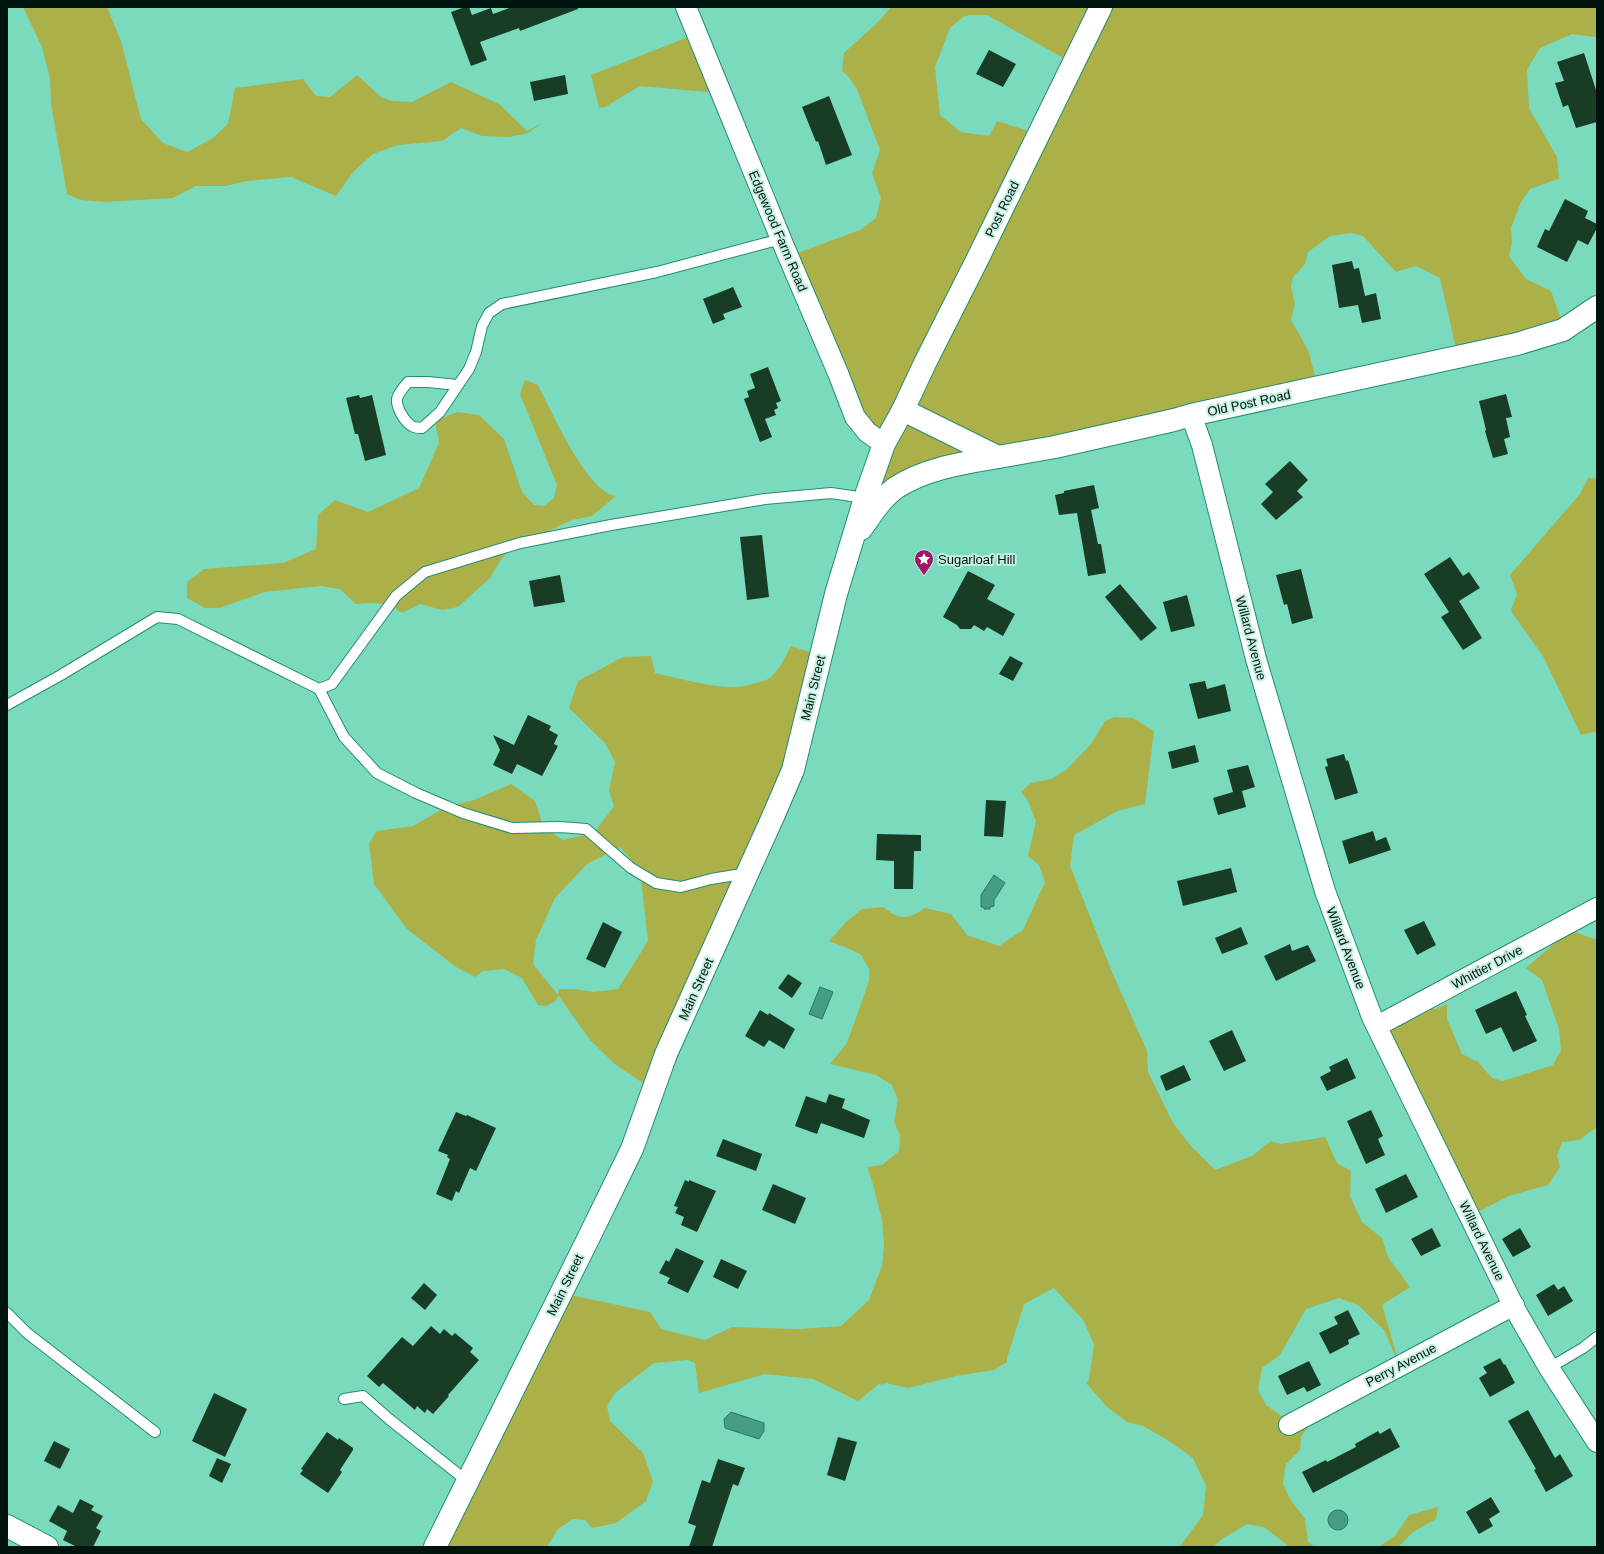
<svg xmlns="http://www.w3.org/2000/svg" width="1604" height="1554" font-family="Helvetica,sans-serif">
<rect width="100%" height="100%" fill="#7adabe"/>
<g fill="#abb148" fill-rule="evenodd">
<polygon points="23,7 107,7 121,41 141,119 163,143 187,152 213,138 228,124 235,88 303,79 316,96 330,97 357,75 381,97 392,101 412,102 451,82 499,104 527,131 542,123 528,133 509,137 482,136 461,128 442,141 398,145 373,154 354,171 336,196 291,177 247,181 226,186 196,186 173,198 104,202 81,200 67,194 51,104 50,78 42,47"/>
<path d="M 891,7 L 1597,7 L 1597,36 L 1594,37 L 1572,34 L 1540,48 L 1527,70 L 1529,108 L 1557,157 L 1559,179 L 1558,179 L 1530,189 L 1521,202 L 1511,228 L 1512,243 L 1509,256 L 1526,279 L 1551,291 L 1565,331 L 1458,357 L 1440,278 L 1416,266 L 1396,272 L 1363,236 L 1351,233 L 1330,236 L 1308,252 L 1305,264 L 1293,277 L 1291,286 L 1295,304 L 1291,320 L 1308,350 L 1319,390 L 926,476 L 860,533 L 886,447 L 870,436 L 792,255 L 860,230 L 876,218 L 881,198 L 872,173 L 880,150 L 857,89 L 848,76 L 842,71 L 844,53 L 879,21 ZM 969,15 L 987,15 L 1074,64 L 1041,135 L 997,121 L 989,136 L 961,132 L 940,115 L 935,67 L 950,28 L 963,17 Z"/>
<polygon points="696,34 719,93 640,86 605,107 597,108 599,107 591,75"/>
<path d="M 525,380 L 538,385 C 551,410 587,493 616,496 L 592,516 L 572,520 L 512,548 L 502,558 L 490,578 L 458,607 L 442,610 L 420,604 L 402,613 C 388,602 373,602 356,604 L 340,589 L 321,586 L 265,592 L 219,608 L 205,608 L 187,598 L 187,582 L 204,569 L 283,563 L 316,549 L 318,515 L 335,500 L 368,512 L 419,488 L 439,443 L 435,421 L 457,412 L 479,415 L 504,439 L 522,492 L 534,505 L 544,506 L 554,498 L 557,485 L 520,394 Z"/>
<polygon points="1588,478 1597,478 1597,731 1581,735 1543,656 1513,614 1511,610 1517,594 1510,575 1580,494"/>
<path d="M 791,646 L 825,657 L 826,664 L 652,1089 L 616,1065 L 590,1040 L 558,995 L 556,1001 L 546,1006 L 538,1005 L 522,978 L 504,969 L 483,971 L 475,977 L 456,967 L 407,929 L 374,884 L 369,843 L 377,831 L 413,826 L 446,807 L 474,800 L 511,784 L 535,801 L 544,828 L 563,840 L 594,833 L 614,806 L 609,791 L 615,762 L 605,743 L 569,708 L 578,681 L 623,657 L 651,656 L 655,673 L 663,675 C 694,681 729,694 759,682 C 763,681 768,680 771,677 C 780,669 785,657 791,646 ZM 620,847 L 640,870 L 648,941 L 618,989 L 594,992 L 573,989 L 559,989 L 558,995 L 533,964 L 536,940 L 555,898 L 587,864 Z"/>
<path d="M 1114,717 L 1133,718 L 1154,731 L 1145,804 L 1118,811 L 1074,835 L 1070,866 L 1112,972 L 1147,1051 L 1148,1072 L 1173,1123 L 1190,1145 L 1215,1170 L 1252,1156 L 1271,1141 L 1281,1144 L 1325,1137 L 1337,1163 L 1351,1171 L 1350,1196 L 1362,1222 L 1382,1238 L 1388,1257 L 1410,1287 L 1382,1305 L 1400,1367 L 1384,1330 L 1358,1305 L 1339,1298 L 1306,1309 L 1280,1355 L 1262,1368 L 1258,1390 L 1266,1405 L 1287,1420 L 1302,1406 L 1324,1406 L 1324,1409 L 1301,1436 L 1300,1450 L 1286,1464 L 1283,1484 L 1290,1499 L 1305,1519 L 1308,1542 L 1315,1547 L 1288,1547 L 1286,1544 L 1264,1527 L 1247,1524 L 1222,1539 L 1213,1547 L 1181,1547 L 1181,1545 L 1203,1515 L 1206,1486 L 1193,1458 L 1166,1439 L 1143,1426 L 1127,1422 L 1107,1407 L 1086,1383 L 1089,1379 L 1094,1345 L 1084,1321 L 1054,1288 L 1024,1304 L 1007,1358 L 1007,1362 L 994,1370 L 956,1376 L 908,1388 L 886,1383 L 882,1385 L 880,1383 L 858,1401 L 813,1379 L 765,1374 L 699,1393 L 695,1363 L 688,1360 L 654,1363 L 615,1393 L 607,1406 L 610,1421 L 643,1453 L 653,1481 L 646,1501 L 616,1523 L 592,1528 L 585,1520 L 573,1519 L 558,1529 L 547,1547 L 437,1547 L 561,1293 L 650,1312 L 661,1329 L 705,1340 L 732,1327 L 800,1329 L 841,1326 L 869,1300 L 882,1266 L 884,1246 L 882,1220 L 872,1181 L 867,1167 L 882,1165 L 899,1151 L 900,1135 L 894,1122 L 898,1099 L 892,1085 L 876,1075 L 830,1064 L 847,1043 L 869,981 L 869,969 L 861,955 L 852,950 L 829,941 L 846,922 L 862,909 L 884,907 C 899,921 909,919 925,908 L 951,914 L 967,935 L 999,946 L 1023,930 L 1045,882 L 1039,865 L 1028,856 L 1036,821 L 1028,801 L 1021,792 L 1031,783 L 1051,779 L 1066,770 L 1091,744 L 1105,721 Z"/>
<polygon points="1558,926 1597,940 1597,1127 1579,1140 1562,1142 1557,1156 1560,1167 1548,1185 1509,1196 1472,1215 1381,1025 1421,1008 1436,1009 1447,1004 1447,1019 1462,1054 1478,1062 1492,1078 1503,1081 1553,1065 1561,1050 1559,1029 1542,980 1526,968 1555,943"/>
<polygon points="1438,1507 1436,1519 1413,1532 1398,1547 1378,1547 1395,1536 1409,1515"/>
</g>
<g fill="#459d85" stroke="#317461">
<polygon points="994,875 1005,883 994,900 994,906 990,907 990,909 984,909 984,907 981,907 981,895"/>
<polygon points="820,987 833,992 822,1019 809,1014"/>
<polygon points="731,1412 764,1423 764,1431 759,1439 725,1428 724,1419"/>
<circle cx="1338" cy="1520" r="10"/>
</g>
<g fill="#183d24">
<polygon points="465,7 469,7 472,15 491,8 493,14 512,7 578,7 578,9 520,31 519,28 480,42 487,60 471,66 451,12"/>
<polygon points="989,50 1016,64 1003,87 976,74"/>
<polygon points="1584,53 1597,93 1597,122 1576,128 1568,105 1563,107 1555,83 1564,81 1557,62"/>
<polygon points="565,75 568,94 534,101 530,82"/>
<polygon points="829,96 852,155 826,165 818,141 816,142 802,107"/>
<polygon points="1565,199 1588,211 1585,218 1597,224 1597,228 1588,245 1578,240 1567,262 1537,247 1545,229 1549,231"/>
<polygon points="1352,261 1354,269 1359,268 1365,296 1376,293 1381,319 1362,323 1358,305 1339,308 1332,265"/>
<polygon points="733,287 742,307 723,314 725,319 713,324 703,299"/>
<polygon points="768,367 781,401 776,403 778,408 774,410 776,415 765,419 772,437 760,442 744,399 749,397 747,391 755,388 750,374"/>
<polygon points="1506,394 1512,417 1506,418 1510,437 1504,439 1508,454 1493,458 1485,431 1486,430 1479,401"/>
<polygon points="359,395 360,398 372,395 386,455 365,461 358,434 355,434 346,398"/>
<polygon points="1290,461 1308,480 1297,491 1303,497 1276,520 1261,504 1273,492 1265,484"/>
<polygon points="1094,485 1099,508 1091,510 1098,544 1101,544 1106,573 1088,576 1077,513 1059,515 1055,495 1064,493 1064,491"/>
<polygon points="762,535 769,597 747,600 740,537"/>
<polygon points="1450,557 1463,576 1469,572 1480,588 1459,601 1482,638 1463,650 1441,617 1449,612 1424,574"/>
<polygon points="1301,569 1313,618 1292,624 1287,604 1284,605 1276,575"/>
<polygon points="968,571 995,585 987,599 1015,614 1003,636 987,627 984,631 974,625 971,629 960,629 957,625 943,617"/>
<polygon points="560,575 565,602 534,607 529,581"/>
<polygon points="1120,584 1157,628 1141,641 1105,597"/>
<polygon points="1187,595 1195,626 1171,632 1163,602"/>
<polygon points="1010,656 1023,663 1013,681 999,674"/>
<polygon points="1205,681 1207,689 1225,684 1231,711 1198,719 1189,684"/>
<polygon points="528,715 551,726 549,730 558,735 554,744 558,746 542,776 517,764 512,774 493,765 500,750 493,735 514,745"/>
<polygon points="1195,745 1199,762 1172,769 1168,752"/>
<polygon points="1344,754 1346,761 1348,760 1358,793 1335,800 1325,767 1328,766 1326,759"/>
<polygon points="1248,765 1255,787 1242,791 1246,807 1218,815 1213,798 1233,792 1227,770"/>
<polygon points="986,800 1006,801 1003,837 984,836"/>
<polygon points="1373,831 1376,841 1386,837 1391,850 1349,864 1342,841"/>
<polygon points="877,834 921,835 921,851 914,851 913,889 894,889 894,861 876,860"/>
<polygon points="1231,868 1237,892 1183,906 1177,881"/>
<polygon points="1424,921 1436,945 1417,955 1404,930"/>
<polygon points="603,922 622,932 605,968 586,959"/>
<polygon points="1241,927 1248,944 1222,954 1215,938"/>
<polygon points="1290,944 1292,951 1308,945 1316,961 1276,981 1264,956"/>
<polygon points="788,974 802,983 792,998 778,988"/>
<polygon points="1516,991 1527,1015 1525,1016 1537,1041 1513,1052 1501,1027 1486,1034 1475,1010"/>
<polygon points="760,1010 768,1015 769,1013 795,1029 784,1049 769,1040 764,1047 745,1036"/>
<polygon points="1232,1030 1246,1061 1224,1071 1209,1041"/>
<polygon points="1347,1058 1356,1078 1327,1091 1320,1077 1331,1071 1329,1067"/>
<polygon points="1184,1065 1191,1080 1166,1091 1160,1076"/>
<polygon points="829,1094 845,1099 842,1108 870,1120 864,1138 821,1123 817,1134 795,1126 806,1096 826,1103"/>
<polygon points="1371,1110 1383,1136 1378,1139 1385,1155 1366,1164 1347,1121"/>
<polygon points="456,1112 466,1116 467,1115 496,1128 476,1171 470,1168 459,1193 456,1191 452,1201 436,1194 450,1159 447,1157 448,1155 438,1151"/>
<polygon points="723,1139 762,1154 756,1171 716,1156"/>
<polygon points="1406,1174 1418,1197 1386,1213 1375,1189"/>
<polygon points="685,1180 689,1182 689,1180 716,1191 697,1232 681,1225 684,1217 675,1213 678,1207 674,1206"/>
<polygon points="773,1184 806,1198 795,1224 762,1210"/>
<polygon points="1432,1228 1441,1246 1421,1256 1411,1239"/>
<polygon points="1520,1228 1531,1247 1513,1257 1502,1239"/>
<polygon points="676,1248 704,1261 688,1293 667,1283 670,1278 659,1273 666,1260 669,1262"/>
<polygon points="721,1259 747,1271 738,1289 713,1277"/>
<polygon points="424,1283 437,1295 425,1310 411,1298"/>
<polygon points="1554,1284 1558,1290 1564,1286 1573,1301 1548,1316 1536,1295"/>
<polygon points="1348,1310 1360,1334 1348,1340 1349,1344 1330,1354 1319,1333 1338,1324 1334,1317"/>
<polygon points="431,1326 440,1334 444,1329 452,1336 455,1333 473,1348 470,1352 479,1360 448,1395 449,1396 433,1414 427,1409 425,1413 417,1406 415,1410 383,1383 379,1387 367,1376 402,1337 413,1346"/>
<polygon points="1500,1358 1504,1365 1505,1364 1515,1383 1490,1397 1479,1378 1487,1373 1483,1367"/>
<polygon points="1309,1361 1321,1385 1307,1392 1304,1387 1287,1395 1278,1376"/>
<polygon points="214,1393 247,1409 225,1457 192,1441"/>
<polygon points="1528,1410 1555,1458 1560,1454 1573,1476 1546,1492 1534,1470 1536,1469 1508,1421"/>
<polygon points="1390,1428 1400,1447 1313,1493 1302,1472 1326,1460 1327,1462 1356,1447 1355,1444 1378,1431 1380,1434"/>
<polygon points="327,1432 338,1440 339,1438 353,1448 353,1450 340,1470 342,1472 328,1493 300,1474 303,1470 301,1469"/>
<polygon points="838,1437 857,1442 845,1481 827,1475"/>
<polygon points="54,1441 70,1449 60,1469 44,1461"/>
<polygon points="217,1458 231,1464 222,1483 209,1476"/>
<polygon points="718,1459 745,1468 738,1486 733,1484 712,1547 689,1547 696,1526 688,1523 702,1480 710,1483"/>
<polygon points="1491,1497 1500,1512 1489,1519 1493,1526 1479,1534 1466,1512"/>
<polygon points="80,1499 94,1506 91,1510 103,1516 96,1528 101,1531 93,1547 77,1547 63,1540 67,1531 49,1521 58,1505 73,1513"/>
</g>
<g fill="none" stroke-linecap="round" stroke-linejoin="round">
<g stroke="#238c72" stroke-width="12">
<g id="lane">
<path d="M 457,385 L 428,382 L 408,382 C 404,387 398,393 397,399 C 396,408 405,422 412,426 C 415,428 419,428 422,428 L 440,412 L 469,369 L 476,352 L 482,326 L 489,313 L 502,304 L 657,272 L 781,239"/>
<polyline points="319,689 344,737 377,773 416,793 463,813 512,828 560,827 586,829 631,868 656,883 681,887 711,879 748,873"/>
<polyline points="7,705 61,675 157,617 178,619 319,689 332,684 396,596 425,572 520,543 611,525 765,499 831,493 865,498"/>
<polyline points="7,1313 27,1333 155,1432"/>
<polyline points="1549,1368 1583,1348 1597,1337"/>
<polyline points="344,1399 363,1396 389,1419 467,1481"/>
</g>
</g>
<g stroke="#238c72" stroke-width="22">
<g id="street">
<polyline points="686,7 783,244 838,373 855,417 867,432 884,444"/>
<polyline points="1191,415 1202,445 1256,659 1325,891 1372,1017 1516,1311 1549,1368 1597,1442"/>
<polyline points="1377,1026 1597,908"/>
<polyline points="1289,1425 1514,1305"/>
</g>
</g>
<g stroke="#238c72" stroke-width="24">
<g id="secondary">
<polyline points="903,410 998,457 1055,447 1174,420 1191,415 1517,344 1563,330 1597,307"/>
<path d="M 861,529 C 872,514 882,497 897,487 C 927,468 964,463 998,457"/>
<polyline points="7,1526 47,1547"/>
<polyline points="435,1547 589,1237 632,1149 666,1054 775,812 793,770 836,594 865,498 884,444 903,410 925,363 978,258 1101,7"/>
</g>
</g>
<use href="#lane" stroke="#fff" stroke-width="10"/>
<use href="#street" stroke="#fff" stroke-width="20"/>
<use href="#secondary" stroke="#fff" stroke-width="22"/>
</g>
<defs>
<g id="sight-pin" transform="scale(1)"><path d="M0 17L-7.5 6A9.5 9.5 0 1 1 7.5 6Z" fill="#9f1765" stroke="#c4f1e2"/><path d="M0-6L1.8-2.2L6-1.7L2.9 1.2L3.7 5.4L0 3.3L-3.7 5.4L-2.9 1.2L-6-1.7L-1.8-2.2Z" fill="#fff"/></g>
</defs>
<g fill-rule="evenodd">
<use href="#sight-pin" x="924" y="559"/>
</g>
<g text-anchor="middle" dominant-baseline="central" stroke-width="4" stroke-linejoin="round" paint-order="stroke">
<g font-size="13" fill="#01130e" stroke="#c4f1e2">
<text transform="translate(1002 209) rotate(-64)">Post Road</text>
<text transform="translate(778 231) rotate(67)">Edgewood Farm Road</text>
<text transform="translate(1249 403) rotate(-12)">Old Post Road</text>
<text transform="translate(1251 638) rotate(75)">Willard Avenue</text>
<text transform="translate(813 688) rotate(-76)">Main Street</text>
<text transform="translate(1346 948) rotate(69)">Willard Avenue</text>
<text transform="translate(1487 967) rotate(-28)">Whittier Drive</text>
<text transform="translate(696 989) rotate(-66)">Main Street</text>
<text transform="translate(1482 1241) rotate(64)">Willard Avenue</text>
<text transform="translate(565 1285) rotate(-64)">Main Street</text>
<text transform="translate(1401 1365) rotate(-28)">Perry Avenue</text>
</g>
<g font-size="13" fill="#01130e" stroke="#c4f1e2" text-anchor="start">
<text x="938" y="559">Sugarloaf Hill</text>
</g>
</g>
<rect width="1604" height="1554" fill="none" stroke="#01130e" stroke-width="16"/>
</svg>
